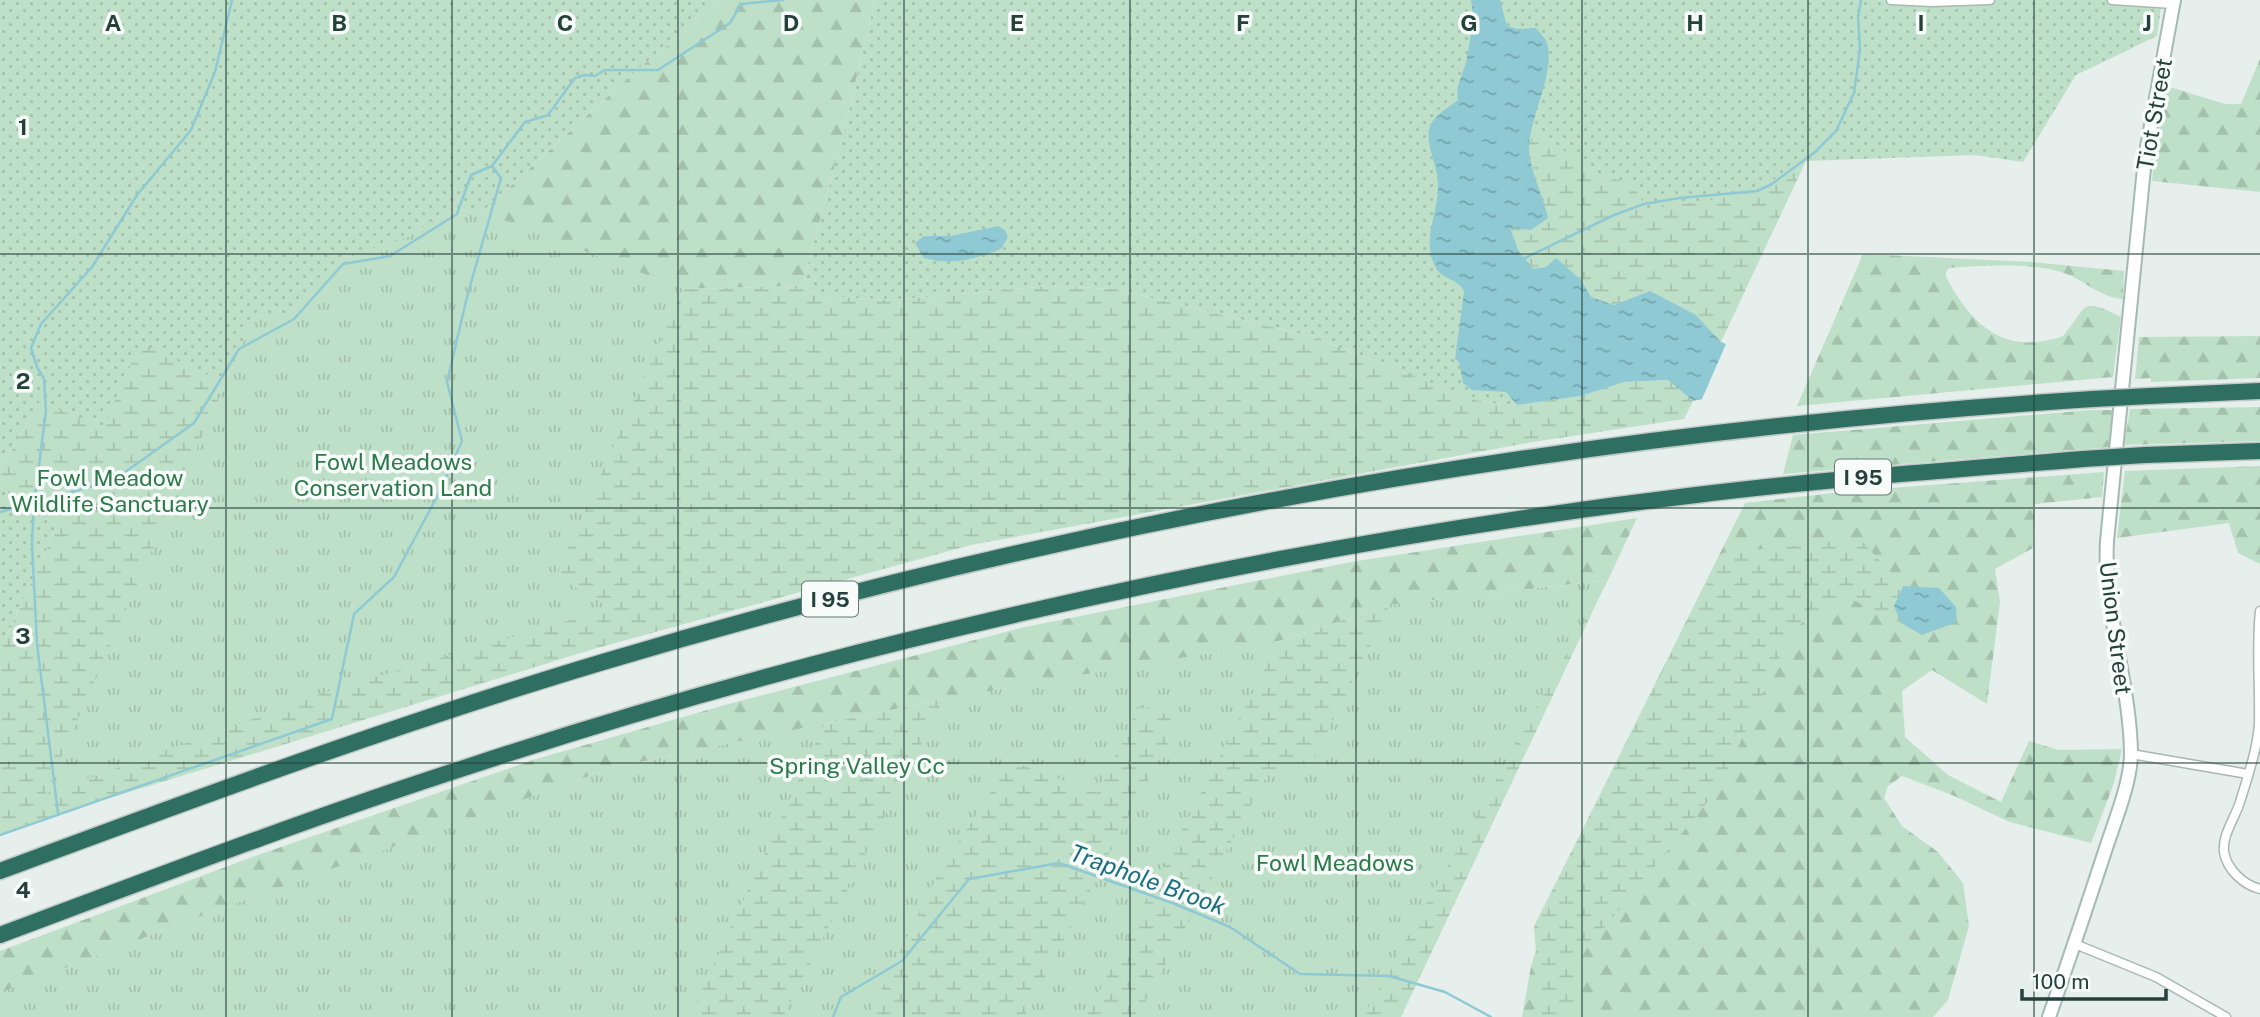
<svg xmlns="http://www.w3.org/2000/svg" width="2260" height="1017" font-family="'Public Sans',sans-serif">
<defs>
<pattern id="grass-dots" width="8" height="8" patternUnits="userSpaceOnUse" patternTransform="scale(1.75)"><rect width="8" height="8" fill="#bfe0c8"/><path d="M2 2h.1M6 6h.1" fill="none" stroke="#a4c1ad" stroke-width="1.8" stroke-linecap="round"/></pattern>
<pattern id="forest-firs" width="22" height="20" patternUnits="userSpaceOnUse" patternTransform="scale(1.75)"><rect width="22" height="20" fill="#bfe0c8"/><path d="M5 1l3.5 6h-7zM16 11l3.5 6h-7z" fill="#a4c1ad"/></pattern>
<pattern id="wetland-marsh" width="20" height="14" patternUnits="userSpaceOnUse" patternTransform="scale(1.75)"><rect width="20" height="14" fill="#bfe0c8"/><path d="M1 5h8M5 5V1M11 12h8M15 12V8" fill="none" stroke="#a4c1ad"/></pattern>
<pattern id="park-tufts" width="24" height="20" patternUnits="userSpaceOnUse" patternTransform="scale(1.75)"><rect width="24" height="20" fill="#bfe0c8"/><path d="M3 7l-1-3M5 7V3M7 7l1-3M15 17l-1-3M17 17v-4M19 17l1-3" fill="none" stroke="#a4c1ad"/></pattern>
<pattern id="water-ripples" width="26" height="14" patternUnits="userSpaceOnUse" patternTransform="scale(1.75)"><rect width="26" height="14" fill="#8ec9d4"/><path d="M2 4q2-2 4 0t4 0M15 11q2-2 4 0t4 0" fill="none" stroke="#74a5ad"/></pattern>
</defs>
<rect width="100%" height="100%" fill="#e6efeb"/>
<g fill="url(#grass-dots)">
<polygon points="0,0 717,0 708,13 638,69 482,212 451,210 406,238 356,254 290,314 255,316 225,383 103,429 40,401 0,470"/>
<polygon points="875,0 2162,0 2157,36 2076,75 2023,162 1975,155 1806,161 1517,405 1480,402 1313,337 1115,289 1049,286 893,300 820,296 802,286 842,139"/>
<polygon points="0,488 57,526 0,651"/>
</g>
<g fill="url(#forest-firs)">
<polygon points="717,0 875,0 842,139 802,286 683,289 482,212 638,69 708,13"/>
<polygon points="2260,59 2260,192 2152,181 2163,85 2225,104 2241,104"/>
<path d="M 1863,254 L 2031,262 L 2124,271 L 2123,299 C 2101,298 2084,280 2064,273 C 2033,262 1981,266 1949,268 L 1946,272 L 1946,277 C 1971,324 2004,357 2063,336 C 2089,306 2078,296 2121,317 L 2113,377 L 1797,406 Z"/>
<polygon points="2260,336 2260,378 2151,382 2151,378 2135,379 2139,337"/>
<polygon points="2260,407 2260,441 2124,445 2130,409"/>
<polygon points="2091,410 2113,410 2110,447 1783,474 1793,435"/>
<polygon points="2260,466 2260,564 2238,553 2229,523 2117,538 2125,471"/>
<polygon points="2104,472 2102,497 2035,504 2033,548 1995,569 2000,602 1987,704 1932,670 1902,691 1905,737 1948,775 2001,802 2029,741 2059,750 2122,749 2113,786 2091,843 2010,822 1952,795 1902,776 1888,786 1884,798 1902,826 1938,852 1963,883 1969,926 1948,1000 1933,1017 1522,1017 1531,966 1559,877 1745,503 1851,491"/>
<polygon points="1637,518 1608,580 1390,605 1279,641 944,699 612,768 196,918 0,993 0,951 255,856 536,759 732,703 1025,627 1351,562"/>
</g>
<g fill="url(#wetland-marsh)">
<path d="M 1534,125 L 1560,148 L 1598,174 L 1631,184 L 1648,209 L 1748,194 L 1806,161 L 1721,342 L 1696,315 L 1614,305 L 1590,297 L 1581,280 L 1546,267 L 1533,269 L 1518,250 L 1510,227 L 1531,230 L 1544,199 C 1533,168 1526,158 1534,125 Z"/>
<polygon points="451,210 482,212 683,289 802,286 820,296 893,300 1049,286 1115,289 1313,337 1481,402 1517,405 1581,396 1624,382 1668,380 1693,401 1684,419 1533,442 971,545 597,648 58,814 0,835 0,651 57,526 0,488 0,470 40,401 103,428 140,343 225,383 255,316 290,313 356,254 406,238"/>
<polygon points="1860,539 1903,586 1895,606 1901,623 1843,595 1793,629 1719,788 1577,961 1576,1017 1524,1017 1540,1005 1534,926 1722,553"/>
<polygon points="1607,581 1401,1017 0,1017 0,993 196,918 612,768 944,699 1279,641 1390,605"/>
</g>
<g fill="url(#park-tufts)">
<polygon points="451,210 482,212 683,289 556,576 611,608 338,688 45,794 255,316 290,313 356,254 406,238"/>
<polygon points="1608,580 1363,1017 1137,1017 1270,770 1312,763 1390,605"/>
<polygon points="1279,641 1086,1017 1024,1017 1180,719 1139,706 1097,793 1011,761 938,874 868,1017 783,1017 944,699"/>
<polygon points="824,724 690,1017 0,1017 0,993 196,918 612,768"/>
</g>
<g fill="url(#water-ripples)">
<path d="M 1471,0 L 1500,0 L 1507,26 L 1518,29 L 1536,28 C 1539,32 1544,36 1546,41 C 1558,67 1528,121 1529,149 C 1530,172 1543,195 1548,218 L 1531,230 L 1510,228 L 1518,250 L 1533,269 L 1546,267 L 1556,258 L 1581,280 L 1591,297 L 1614,305 L 1650,291 L 1696,315 L 1721,342 L 1726,344 L 1702,399 L 1693,401 L 1668,380 L 1624,382 L 1581,396 L 1517,405 L 1506,392 L 1472,390 L 1463,383 L 1459,362 L 1455,359 L 1464,291 C 1458,279 1442,279 1436,268 C 1420,239 1440,211 1438,183 C 1438,166 1426,147 1429,130 C 1431,117 1448,108 1458,100 C 1455,87 1463,74 1466,62 C 1470,41 1475,20 1471,0 Z"/>
<path d="M 998,226 L 1005,230 L 1008,237 L 1001,249 C 973,259 955,266 924,258 L 915,243 L 924,236 L 951,236 Z"/>
<polygon points="1903,586 1939,588 1956,607 1957,622 1922,635 1901,623 1894,606"/>
</g>
<g fill="none" stroke-linecap="round" stroke-linejoin="round">
<g stroke="#8ec9d4" stroke-width="2.5">
<polyline points="1525,258 1614,215 1644,204 1680,198 1757,191 1772,184 1815,152 1836,131 1854,93 1860,49 1858,17 1861,0"/>
<polyline points="0,512 114,480 194,423 239,349 294,319 343,264 390,256 457,214 471,175 492,166 525,122 548,115 575,78 584,75 595,76 605,70 658,70 730,23 741,4 783,0"/>
<polyline points="58,813 37,644 32,543 34,503 46,411 44,379 37,367 31,348 41,324 92,267 137,195 191,130 215,72 232,0"/>
<polyline points="0,835 332,719 354,614 394,577 439,493 462,441 447,382 468,293 501,178 492,166"/>
<polyline points="833,1017 841,997 902,961 969,879 1059,863 1175,904 1230,927 1300,974 1389,976 1445,992 1491,1017"/>
</g>
<g stroke="#a8b8b2" stroke-width="11">
<g id="minor">
<polyline points="1891,0 1931,2 1990,0"/>
<polyline points="2112,0 2173,4"/>
<path d="M 2260,611 C 2256,648 2260,686 2259,724 C 2257,750 2248,776 2240,802 C 2235,818 2222,835 2224,852 C 2227,870 2244,885 2260,889"/>
<polyline points="2131,754 2248,774"/>
<polyline points="2075,944 2156,977 2226,1017"/>
</g>
</g>
<g stroke="#a4bbb3" stroke-width="16">
<path id="secondary" d="M 2049,1017 C 2069,960 2088,903 2107,845 C 2116,818 2131,781 2131,753 C 2130,682 2103,612 2107,541 L 2145,158 L 2174,0"/>
</g>
<g stroke="#c2cac8" stroke-width="19">
<g id="motorway">
<polyline points="2150,396 2260,391"/>
<polyline points="2145,455 2260,451"/>
<path d="M 0,871 C 199,797 399,723 603,662 C 1088,517 1588,431 2093,399"/>
<path d="M 0,935 C 155,877 309,818 467,767 C 627,714 790,668 954,629 C 1199,570 1446,525 1696,495 C 1825,479 1954,470 2083,459"/>
</g>
</g>
<use href="#minor" stroke="#fff" stroke-width="8"/>
<use href="#secondary" stroke="#fff" stroke-width="12"/>
<use href="#motorway" stroke="#2f6f62" stroke-width="16"/>
<g stroke="#c2cac8" stroke-width="19" stroke-linecap="butt">
<g id="motorway-bridge">
<polyline points="2093,399 2150,396"/>
<polyline points="2083,459 2145,455"/>
</g>
</g>
<use href="#motorway-bridge" stroke="#2f6f62" stroke-width="16"/>
</g>
<path fill="none" stroke="#24423a" stroke-width="2" stroke-opacity="0.55" d="M 226,0 L 226,1017M 452,0 L 452,1017M 678,0 L 678,1017M 904,0 L 904,1017M 1130,0 L 1130,1017M 1356,0 L 1356,1017M 1582,0 L 1582,1017M 1808,0 L 1808,1017M 2034,0 L 2034,1017M 0,254 L 2260,254M 0,508 L 2260,508M 0,763 L 2260,763"/>
<g text-anchor="middle" dominant-baseline="central" stroke-width="7" stroke-linejoin="round" paint-order="stroke">
<g fill="#f7fbf9" stroke="#637a73" stroke-width="2">
<rect x="1835" y="459.5" width="56" height="35" rx="5"/>
<rect x="802" y="581.5" width="56" height="35" rx="5"/>
</g>
<g font-size="21" font-weight="bold" fill="#24423a">
<text x="1863" y="477">I 95</text>
<text x="830" y="599">I 95</text>
</g>
<g font-size="23" fill="#24423a" stroke="#f7fbf9">
<text transform="translate(2154 114) rotate(-80)">Tiot Street</text>
<text transform="translate(2116 628) rotate(83)">Union Street</text>
</g>
<g font-size="23" fill="#2d7a4b" stroke="#f7fbf9">
<text x="393" y="461">Fowl Meadows<tspan x="393" dy="26">Conservation Land</tspan></text>
<text x="110" y="477">Fowl Meadow<tspan x="110" dy="26">Wildlife Sanctuary</tspan></text>
<text x="857" y="765">Spring Valley Cc</text>
<text x="1335" y="862">Fowl Meadows</text>
</g>
<g font-size="24" font-style="italic" fill="#1c6f80" stroke="#f7fbf9">
<text transform="translate(1148 879) rotate(20)">Traphole Brook</text>
</g>
</g>
<g font-size="23" text-anchor="middle" font-weight="bold" fill="#24423a" stroke="#f7fbf9" stroke-width="7" stroke-linejoin="round" paint-order="stroke">
<text x="113" y="31">A</text>
<text x="339" y="31">B</text>
<text x="565" y="31">C</text>
<text x="791" y="31">D</text>
<text x="1017" y="31">E</text>
<text x="1243" y="31">F</text>
<text x="1469" y="31">G</text>
<text x="1695" y="31">H</text>
<text x="1921" y="31">I</text>
<text x="2147" y="31">J</text>
<text x="23" y="135">1</text>
<text x="23" y="389">2</text>
<text x="23" y="644">3</text>
<text x="23" y="898">4</text>
</g>
<path d="M2022 989v10h144v-10" fill="none" stroke="#24423a" stroke-width="3.5"/>
<text x="2032" y="989" font-size="21" fill="#24423a" stroke="#f7fbf9" stroke-width="5" paint-order="stroke">100 m</text>
</svg>
